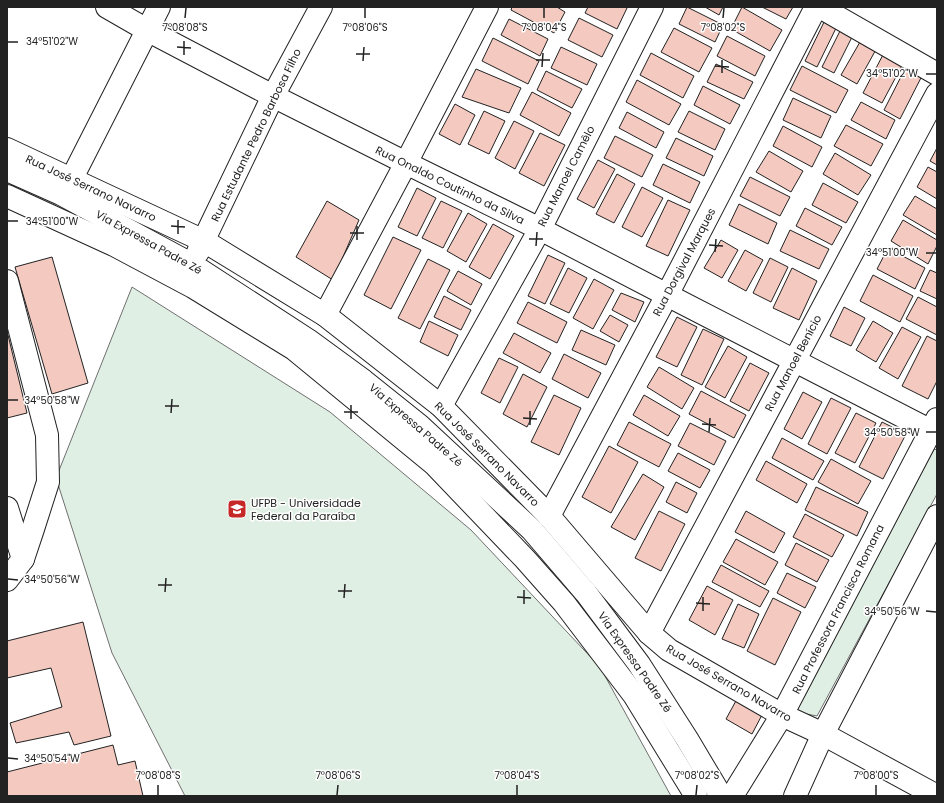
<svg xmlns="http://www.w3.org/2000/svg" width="944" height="803" font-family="Poppins,sans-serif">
<rect width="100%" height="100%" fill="#fff"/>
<g fill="#e0efe3" stroke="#6f6f6f">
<polygon points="132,287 330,412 471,530 600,667 671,796 185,796 112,653 56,478"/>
<polygon points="934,449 937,450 937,494 817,716 796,712"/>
</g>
<g fill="#f3c9c0" stroke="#222">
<polygon points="512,7 557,7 565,12 554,33 511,10"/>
<polygon points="588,7 625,7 627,8 617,29 585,13"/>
<polygon points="687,7 723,25 715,42 679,24"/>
<polygon points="705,7 723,7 719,15"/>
<polygon points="742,7 782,30 770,51 731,29"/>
<polygon points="762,7 793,7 786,19"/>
<polygon points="827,16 839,22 817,67 805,61"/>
<polygon points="579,18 613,35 602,57 568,40"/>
<polygon points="509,19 548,39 540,56 501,35"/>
<polygon points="843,25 855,31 834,73 822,67"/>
<polygon points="674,28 712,48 699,72 661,52"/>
<polygon points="864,35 879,44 857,84 841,75"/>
<polygon points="727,36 765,56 755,76 717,56"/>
<polygon points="493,38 539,61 528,84 482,61"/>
<polygon points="561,47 597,64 587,85 551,68"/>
<polygon points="886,49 905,60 882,103 863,93"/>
<polygon points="651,53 694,76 683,98 640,75"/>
<polygon points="909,61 925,70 900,119 884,110"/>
<polygon points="716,64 753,82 744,99 707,82"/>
<polygon points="802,66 848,90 836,113 790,90"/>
<polygon points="476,69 521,88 509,113 462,97"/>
<polygon points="546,71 582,89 572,108 537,90"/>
<polygon points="637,80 681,104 669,125 626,102"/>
<polygon points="703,86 740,105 730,124 694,105"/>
<polygon points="532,92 571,113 559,136 520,115"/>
<polygon points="793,98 831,116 821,138 783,120"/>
<polygon points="861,102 895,120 886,139 851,120"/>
<polygon points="455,104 475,115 460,145 439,134"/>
<polygon points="484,111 505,121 489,154 468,144"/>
<polygon points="689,111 725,129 715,150 678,132"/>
<polygon points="627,112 664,132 656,148 619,128"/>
<polygon points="514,121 534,131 515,169 495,158"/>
<polygon points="846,125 883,144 871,166 834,146"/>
<polygon points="783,126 822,147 812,167 773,146"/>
<polygon points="540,133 565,145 544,186 519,173"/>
<polygon points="615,136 653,155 642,177 604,158"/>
<polygon points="676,138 713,156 704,176 666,158"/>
<polygon points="937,148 937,165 930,161"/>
<polygon points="769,151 803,171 791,192 756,172"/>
<polygon points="835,153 871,175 858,195 823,174"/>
<polygon points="598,160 615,169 594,208 577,199"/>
<polygon points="663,164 700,182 690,203 653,185"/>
<polygon points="928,167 937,172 937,199 917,187"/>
<polygon points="617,174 635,184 614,223 596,214"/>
<polygon points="750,177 790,197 780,216 740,196"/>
<polygon points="823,183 858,202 846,223 812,205"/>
<polygon points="642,187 663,198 642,237 622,227"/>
<polygon points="417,188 436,198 417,236 398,227"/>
<polygon points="915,196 937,209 937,235 903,215"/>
<polygon points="668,200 690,210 668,256 646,246"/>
<polygon points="327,201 359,220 333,280 296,257"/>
<polygon points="441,201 462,211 443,248 422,238"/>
<polygon points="739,204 777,223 768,244 729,225"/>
<polygon points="805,208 842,227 832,245 796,226"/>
<polygon points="468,213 487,224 466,262 447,251"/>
<polygon points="903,220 937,240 937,246 928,264 891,241"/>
<polygon points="493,224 514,236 490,279 469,267"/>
<polygon points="790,230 829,249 819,269 780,251"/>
<polygon points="393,237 421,250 391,309 364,295"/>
<polygon points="721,240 738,250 722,278 704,268"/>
<polygon points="888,248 925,268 915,289 877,269"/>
<polygon points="745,250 763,260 746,291 728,281"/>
<polygon points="548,255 565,263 545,304 528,296"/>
<polygon points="52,257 88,383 52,394 15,267"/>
<polygon points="770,258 788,267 771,302 753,293"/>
<polygon points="428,259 450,270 420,329 398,318"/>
<polygon points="568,268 587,278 569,313 550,304"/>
<polygon points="792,268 817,281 799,320 773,308"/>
<polygon points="930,270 937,273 937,299 920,291"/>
<polygon points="458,271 482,284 471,305 447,291"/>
<polygon points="873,275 913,296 900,322 860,301"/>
<polygon points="594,279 614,290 593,329 573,318"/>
<polygon points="621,293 644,302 635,322 612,310"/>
<polygon points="444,296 471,310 461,330 434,317"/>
<polygon points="918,297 937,307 937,335 906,319"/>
<polygon points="528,302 567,322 557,343 517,323"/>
<polygon points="844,307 865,318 851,346 830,336"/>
<polygon points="610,315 628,325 619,342 600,331"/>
<polygon points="677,317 697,327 677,367 656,357"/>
<polygon points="429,321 458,335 448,356 420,342"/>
<polygon points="873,321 893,333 876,362 856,350"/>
<polygon points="902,327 921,337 898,379 879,368"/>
<polygon points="703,329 724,339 702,385 681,375"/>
<polygon points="581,330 615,345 606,365 572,350"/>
<polygon points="7,331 27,413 7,418"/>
<polygon points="514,333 551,353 540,373 503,353"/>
<polygon points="927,336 937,341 937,381 928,399 902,386"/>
<polygon points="728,346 747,357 725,398 705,387"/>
<polygon points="564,354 601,373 588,398 552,379"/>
<polygon points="499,358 518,367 500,403 481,393"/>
<polygon points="750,363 769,373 749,411 730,401"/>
<polygon points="659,367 694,388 682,409 647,387"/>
<polygon points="523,374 547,387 527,427 503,414"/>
<polygon points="701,391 746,415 734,438 689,414"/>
<polygon points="803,392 822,402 802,439 784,429"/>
<polygon points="554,395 581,408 559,455 531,442"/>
<polygon points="644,395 680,416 668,436 633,415"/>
<polygon points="831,398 851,408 827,454 808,444"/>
<polygon points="856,413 876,423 855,463 835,453"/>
<polygon points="629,422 671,444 659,467 617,445"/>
<polygon points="882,422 906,434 883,479 859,467"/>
<polygon points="690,423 726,441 714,465 678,446"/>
<polygon points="782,438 824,461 813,480 772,458"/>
<polygon points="609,446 638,462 611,513 582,497"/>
<polygon points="678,453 710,470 700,488 668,471"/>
<polygon points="831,459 871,481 858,504 818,482"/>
<polygon points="766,461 807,484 797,503 756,480"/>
<polygon points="643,474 664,487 635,540 611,527"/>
<polygon points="676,482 697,493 687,513 666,502"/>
<polygon points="816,487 868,512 857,536 805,510"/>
<polygon points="659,511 685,524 661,571 635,558"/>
<polygon points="746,511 785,533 774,553 735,532"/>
<polygon points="805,514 844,535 832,557 793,537"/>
<polygon points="736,539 778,562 765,585 723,562"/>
<polygon points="796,543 829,560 817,582 785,565"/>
<polygon points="721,565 769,591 760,607 712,582"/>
<polygon points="787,573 816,587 805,608 777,593"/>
<polygon points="707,586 733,600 715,635 689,620"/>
<polygon points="773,598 801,612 775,665 747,651"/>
<polygon points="738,604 759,614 744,648 722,639"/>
<polygon points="83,622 111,736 74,745 69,732 16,743 10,723 62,707 51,668 7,678 7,641"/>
<polygon points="737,699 763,713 752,734 726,719"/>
<polygon points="113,745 118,765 135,761 143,796 7,796 7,772"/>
</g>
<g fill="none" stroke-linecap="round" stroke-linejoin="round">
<g stroke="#222" stroke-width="24">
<g id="minor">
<polyline points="107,7 147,30 273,96 406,163 540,229 667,295 937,434"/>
<polyline points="820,7 937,74"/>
<polyline points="7,149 204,241 325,315 441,406 549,516 649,633 669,650 782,715 823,734 937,796"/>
<polyline points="72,178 159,7"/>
<polyline points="198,252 273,96 321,7"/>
<polyline points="7,281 47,435 48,482 33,529 23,559 7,580"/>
<polyline points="325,315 406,163 487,7"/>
<polyline points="441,406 540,229 652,7"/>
<polyline points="7,508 23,559"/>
<polyline points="549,516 667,295 816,7"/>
<polyline points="649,633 937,94"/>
<polyline points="732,796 782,715 937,419"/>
<polyline points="795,796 823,734 937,516"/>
</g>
</g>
<g stroke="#222" stroke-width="24">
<g id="major">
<polyline points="7,170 61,194 191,264 308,340 364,381 419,425 532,530 586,593 639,664 687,739 721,796"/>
<polyline points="7,196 114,245 193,287 294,349 434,464 525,559 564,603 634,695 696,796"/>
</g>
</g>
<use href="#minor" stroke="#fff" stroke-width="22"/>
<use href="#major" stroke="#fff" stroke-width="22"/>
</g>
<path fill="none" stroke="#222" stroke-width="1.5" d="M 185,18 L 186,8M 365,18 L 365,8M 544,18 L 544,8M 723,18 L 724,8M 8,42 L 18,42M 177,47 L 191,48M 356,54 L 370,54M 184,55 L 184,41M 536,60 L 550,60M 363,61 L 364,47M 715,66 L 729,67M 542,67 L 543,53M 722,73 L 722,60M 926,74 L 936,74M 8,221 L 18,221M 171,226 L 185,227M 350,233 L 364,233M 178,234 L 178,220M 529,239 L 543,239M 357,240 L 357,226M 709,245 L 723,246M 536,246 L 537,232M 715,252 L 716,239M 926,253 L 936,253M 8,400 L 18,400M 165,406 L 179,406M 344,412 L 358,412M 171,413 L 172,399M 523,418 L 537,419M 351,419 L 351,405M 702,424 L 716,425M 530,425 L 530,411M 709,432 L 710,418M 926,432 L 936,432M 8,579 L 18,580M 158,585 L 172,585M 338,591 L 352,591M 165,592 L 166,578M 517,597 L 531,598M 344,598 L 345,584M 696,603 L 710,604M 524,604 L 524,590M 703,611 L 703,597M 926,611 L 936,612M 8,758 L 18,759M 158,795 L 158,785M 337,795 L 338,785M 517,795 L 517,785M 696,795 L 697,785M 876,795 L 876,785"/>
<defs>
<g id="university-square" transform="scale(1)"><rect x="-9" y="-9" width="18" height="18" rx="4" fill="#c62828" stroke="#fff"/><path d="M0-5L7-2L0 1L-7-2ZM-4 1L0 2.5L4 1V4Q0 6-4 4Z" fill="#fff"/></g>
</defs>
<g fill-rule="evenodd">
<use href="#university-square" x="237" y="509"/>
</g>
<g text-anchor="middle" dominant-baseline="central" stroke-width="3" stroke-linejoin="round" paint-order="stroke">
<g font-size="11" fill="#222" stroke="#fff">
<text transform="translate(256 135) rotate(-64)">Rua Estudante Pedro Barbosa Filho</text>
<text transform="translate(566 176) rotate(-63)">Rua Manoel Camêlo</text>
<text transform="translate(450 185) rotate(26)">Rua Onaldo Coutinho da Silva</text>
<text transform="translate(91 188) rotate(25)">Rua José Serrano Navarro</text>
<text transform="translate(149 242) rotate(29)">Via Expressa Padre Zé</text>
<text transform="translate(684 262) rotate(-62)">Rua Dorgival Marques</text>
<text transform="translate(793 363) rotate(-62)">Rua Manoel Benício</text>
<text transform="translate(416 425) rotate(41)">Via Expressa Padre Zé</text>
<text transform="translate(487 454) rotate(45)">Rua José Serrano Navarro</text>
<text transform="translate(838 609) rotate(-63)">Rua Professora Francisca Romana</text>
<text transform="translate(635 662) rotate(55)">Via Expressa Padre Zé</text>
<text transform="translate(729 683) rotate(30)">Rua José Serrano Navarro</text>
</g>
<g font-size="11" fill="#222" stroke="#fff" text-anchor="start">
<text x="251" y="503">UFPB - Universidade<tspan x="251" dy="13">Federal da Paraíba</tspan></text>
</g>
</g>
<g font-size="10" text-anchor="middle" fill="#222" stroke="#fff" stroke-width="3" stroke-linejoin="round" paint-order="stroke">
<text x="185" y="31">7°08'08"S</text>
<text x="365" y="31">7°08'06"S</text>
<text x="544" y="31">7°08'04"S</text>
<text x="723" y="31">7°08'02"S</text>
<text x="52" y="45">34°51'02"W</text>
<text x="892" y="77">34°51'02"W</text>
<text x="52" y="225">34°51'00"W</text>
<text x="892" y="256">34°51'00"W</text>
<text x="52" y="404">34°50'58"W</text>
<text x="892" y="436">34°50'58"W</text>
<text x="52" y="583">34°50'56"W</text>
<text x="892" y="615">34°50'56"W</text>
<text x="52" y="762">34°50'54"W</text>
<text x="158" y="779">7°08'08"S</text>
<text x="338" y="779">7°08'06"S</text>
<text x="517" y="779">7°08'04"S</text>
<text x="697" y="779">7°08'02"S</text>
<text x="876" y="779">7°08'00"S</text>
</g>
<rect width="944" height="803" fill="none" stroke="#222222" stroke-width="16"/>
</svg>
